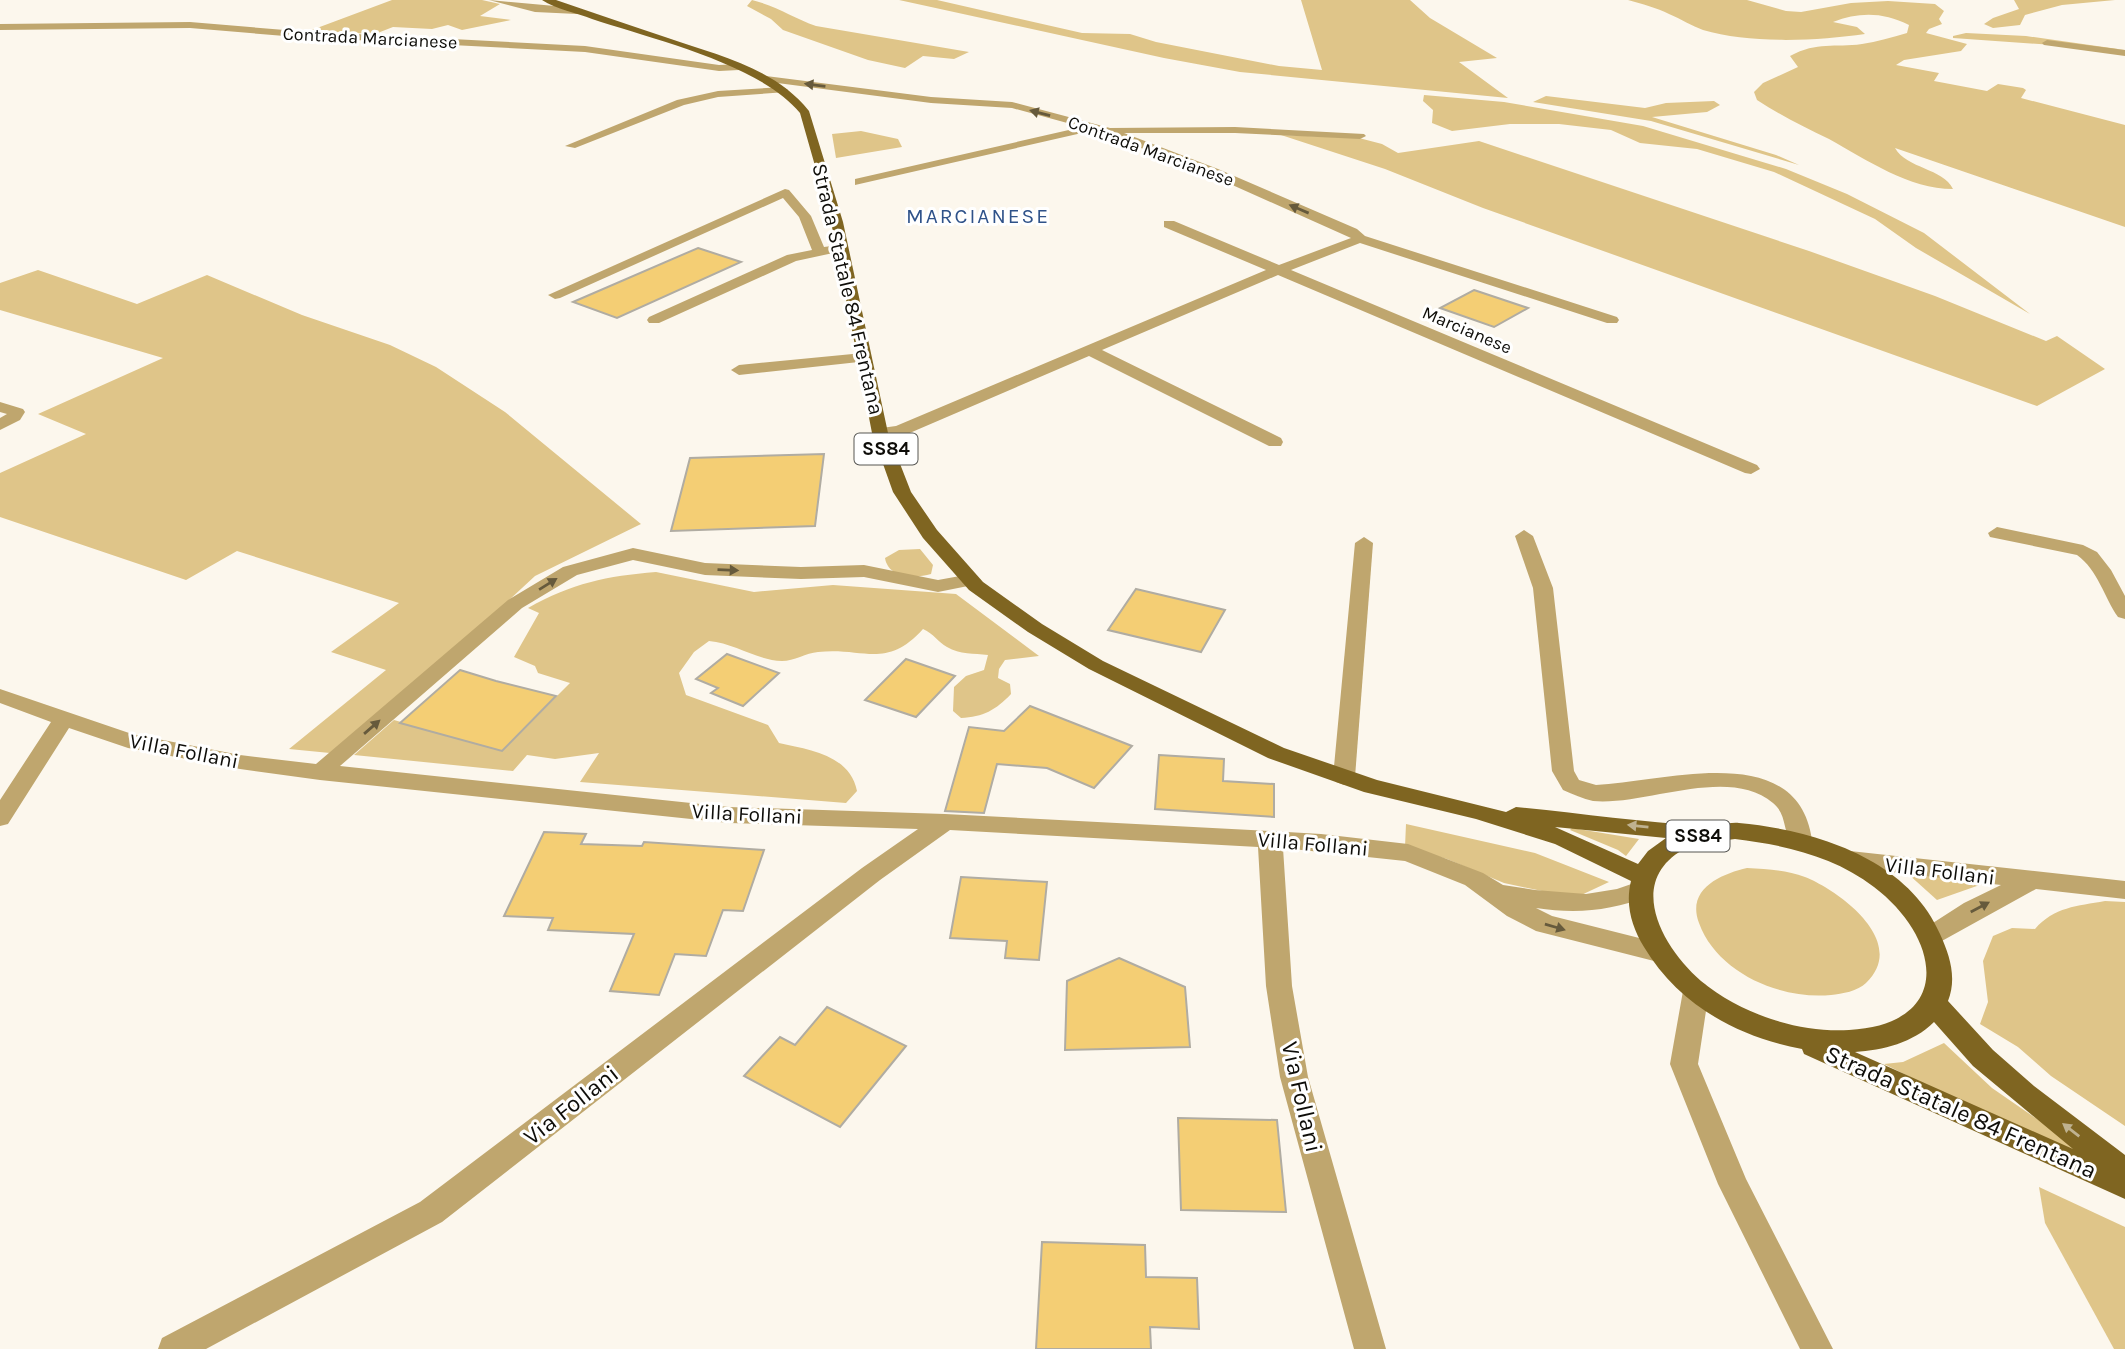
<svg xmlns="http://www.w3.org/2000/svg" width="2125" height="1349" font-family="Karla,sans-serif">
<rect width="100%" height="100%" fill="#fcf7ed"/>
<g fill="#dfc589">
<polygon points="392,0 482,0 500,4 480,16 511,20 462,30 448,25 432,29 393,27 375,34 309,31"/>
<path d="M 752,0 C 776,6 794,18 816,26 L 969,52 L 954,59 L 923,56 L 905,68 L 868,60 L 783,30 L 771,19 L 747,6 Z"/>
<polygon points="899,0 937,0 1082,33 1130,34 1156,42 1279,66 1322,70 1301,0 1410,0 1430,18 1497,58 1459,62 1508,98 1240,72 1164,58"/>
<path d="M 1628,0 L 1747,0 L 1786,11 L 1801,12 L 1851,3 L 1888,1 L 1935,4 L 1944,11 L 1939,19 L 1942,24 L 1929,29 L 1926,33 L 1967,44 L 1961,51 L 1904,60 L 1896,65 L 1939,73 L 1934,81 L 1987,91 L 1998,84 L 2023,88 L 2026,90 L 2021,98 L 2125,125 L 2125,227 L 1895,148 C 1907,169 1943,168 1953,189 C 1909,189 1867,160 1829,139 C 1804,127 1780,115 1757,100 L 1754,92 L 1763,83 L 1798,67 L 1790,56 C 1818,41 1834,48 1862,44 C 1877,42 1892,37 1907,33 L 1909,25 C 1883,12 1859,12 1833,22 L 1857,27 L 1865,34 C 1817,41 1750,44 1703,30 C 1692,26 1681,19 1669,14 C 1657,8 1642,4 1628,0 Z"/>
<polygon points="2014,0 2115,0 2062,5 2025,15 2020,25 1993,28 1984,24 1993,18 2019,9"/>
<polygon points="1966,33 2026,36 2125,50 1953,38 1953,36"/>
<polygon points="1424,95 1504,102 1643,126 1786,169 1847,194 1924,233 2030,314 1916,248 1875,219 1774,172 1697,149 1640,143 1611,130 1559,124 1510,124 1452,131 1432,123 1433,110 1423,101"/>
<polygon points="1546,96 1645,108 1666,103 1714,101 1720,105 1707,112 1652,117 1776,155 1799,165 1651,121 1533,102"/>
<polygon points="861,131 898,139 902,147 836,158 832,134"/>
<polygon points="1281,135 1359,138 1382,144 1398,153 1479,141 1809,251 1935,296 2046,341 2057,336 2105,369 2037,406 1483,208 1385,169"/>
<polygon points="38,270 137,304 207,275 302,315 390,345 436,367 505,412 641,524 535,576 479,628 330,753 289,749 386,670 331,652 399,603 237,551 186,580 0,517 0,473 86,434 38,414 163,358 0,310 0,283"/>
<path d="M 920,549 L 933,565 L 931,574 C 915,579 888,578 885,558 L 899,550 Z"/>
<path d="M 656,572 L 754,592 L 833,585 L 956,594 L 1039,656 L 1005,660 L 999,669 L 998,678 L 1010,684 L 1011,694 C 996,710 983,717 961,718 L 953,711 L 954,687 L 966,676 L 984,670 L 988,655 C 974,653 960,655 947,647 C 938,642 934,634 923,629 C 886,670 864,647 818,652 C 806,653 794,661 782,661 C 756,660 734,643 709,641 L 694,652 L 679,673 L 686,695 L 768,725 L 779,743 C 810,750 850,755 857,791 L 846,803 L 580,782 L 599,753 L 555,759 L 527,755 L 513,771 L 354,755 L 394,720 L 502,751 L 570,683 L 538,673 L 535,666 L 514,657 L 539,613 L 528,608 C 572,583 607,576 656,572 Z"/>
<polygon points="1406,824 1535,853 1609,882 1577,897 1542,891 1504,883 1447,859 1405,847"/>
<polygon points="1572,828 1639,839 1626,856 1618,850 1570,830"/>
<path d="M 1747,868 C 1767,869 1786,870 1805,877 C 1840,891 1909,942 1866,983 C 1858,991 1842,994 1831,995 C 1781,1000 1717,973 1699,923 C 1686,889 1721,874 1747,868 Z"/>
<polygon points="1907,873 1991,881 1937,900"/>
<path d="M 2105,901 L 2125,902 L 2125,1126 L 2051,1076 L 2018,1047 L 1980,1024 L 1988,1002 L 1983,961 L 1993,936 L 2012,928 L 2035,929 C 2054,907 2077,906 2105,901 Z"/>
<polygon points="1944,1043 1992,1088 2095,1159 2093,1168 1884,1064 1903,1062"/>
<polygon points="2039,1187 2125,1227 2125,1349 2114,1349 2045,1223"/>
</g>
<g fill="#f4ce74" stroke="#b0aca2" stroke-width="2">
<polygon points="698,248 741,262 617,318 573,302"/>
<polygon points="1474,290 1528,308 1494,327 1440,308"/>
<polygon points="824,454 815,526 671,531 690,458"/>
<polygon points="1136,589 1225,610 1201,652 1108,630"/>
<polygon points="727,654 779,673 743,706 711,693 718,688 696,679"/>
<polygon points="906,659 955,676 916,717 865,700"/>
<polygon points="460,670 496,681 556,696 502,751 400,723"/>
<polygon points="1030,706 1132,746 1094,788 1047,768 997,764 984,813 945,811 969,727 1004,731"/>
<polygon points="1159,755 1224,759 1223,781 1274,784 1274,817 1155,809"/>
<polygon points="544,832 586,834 581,844 642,846 644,842 764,850 743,911 723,910 706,956 675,954 659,995 610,991 634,934 548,930 553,918 504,916"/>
<polygon points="961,877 1047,882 1039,960 1005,958 1007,941 950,938"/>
<polygon points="1119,958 1185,987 1190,1047 1065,1050 1067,981"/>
<polygon points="827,1007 906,1046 840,1127 744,1076 780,1037 795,1045"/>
<polygon points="1178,1118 1277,1120 1286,1212 1181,1210"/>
<polygon points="1042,1242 1145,1245 1146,1277 1197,1278 1199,1329 1150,1327 1151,1349 1036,1349"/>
</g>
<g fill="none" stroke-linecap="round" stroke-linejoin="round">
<g fill="#bfa66e" fill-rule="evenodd">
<polygon points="489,0 577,8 582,11 577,14 535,12"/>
<polygon points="190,22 297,31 585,46 719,65 739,64 744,67 739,70 719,71 585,52 297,37 190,28 0,30 0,24"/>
<polygon points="2047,40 2125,50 2125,56 2044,45 2042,43"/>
<polygon points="766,76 931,97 1012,102 1110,128 1235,127 1364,134 1366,136 1360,139 1235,133 1124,133 1218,169 1357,229 1365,236 1617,317 1619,320 1617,323 1607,323 1360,243 1291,270 1757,465 1760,469 1751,474 1745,473 1278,275 1102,350 1281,438 1283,442 1281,446 1269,446 1089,356 905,435 874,437 872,433 874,429 896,426 1266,270 1164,227 1164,221 1174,221 1279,265 1351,238 1210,175 1095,130 855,185 855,179 1082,127 1012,108 931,103 762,81 761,79"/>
<polygon points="783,87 788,90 787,92 718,97 684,105 575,148 565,146 677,100 718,91"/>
<polygon points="785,189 789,190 811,216 824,247 847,244 847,250 796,261 659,323 649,323 647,320 649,317 787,255 812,250 799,217 783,198 560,298 555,299 548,295"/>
<polygon points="863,353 868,355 871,358 868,361 739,375 731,370 739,365"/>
<polygon points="0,402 23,409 25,412 20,420 0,430 0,418 7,414 0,412"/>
<path d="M 1997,527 L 2083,545 L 2097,552 L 2111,570 L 2125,596 L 2125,619 L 2118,617 C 2104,597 2098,570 2077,555 L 1990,537 L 1988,533 Z"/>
<path d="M 1524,530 L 1533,536 L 1553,588 L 1574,771 L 1579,780 L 1596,785 C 1664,782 1798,738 1812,840 L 1808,846 L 1800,848 L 1792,846 C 1783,832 1787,814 1773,803 C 1728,765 1646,806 1593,801 C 1583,799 1573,794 1563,790 L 1552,771 L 1533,588 L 1515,536 Z"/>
<polygon points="1364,537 1373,543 1355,777 1352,782 1344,785 1336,782 1333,777 1355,543"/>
<path d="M 633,548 L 705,563 L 801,567 L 864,565 L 938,580 L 971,574 L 981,580 L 978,584 L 938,592 L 864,577 L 801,579 L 705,575 L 633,560 L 577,575 L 522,608 L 340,766 L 729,807 L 945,814 L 1270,831 L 1321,834 L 1408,844 L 1483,873 L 1503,885 L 1535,890 L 1586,894 L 1617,889 L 1640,881 L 1649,884 L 1652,890 L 1649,896 C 1610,911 1577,914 1536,908 L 1552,916 L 1667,945 L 1671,952 L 1667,959 L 1658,962 L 1536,931 L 1507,916 L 1465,885 L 1405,861 L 1283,848 L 1292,986 L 1308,1077 L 1386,1349 L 1354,1349 L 1280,1077 L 1266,986 L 1258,847 L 950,830 L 880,880 L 442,1222 L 206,1349 L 158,1349 L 162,1338 L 420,1202 L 862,868 L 918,829 L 729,823 L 320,780 L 240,769 L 128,748 L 69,728 L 8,824 L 0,826 L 0,800 L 51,722 L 0,703 L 0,689 L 132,734 L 240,755 L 316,764 L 508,600 L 563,567 Z"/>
<polygon points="1850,851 2125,881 2125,899 2036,889 1931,947 1922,944 1918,937 1922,930 1964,903 2001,885 1841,866 1838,860 1841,854"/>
<polygon points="1696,981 1705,984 1709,991 1698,1064 1746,1179 1833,1349 1800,1349 1718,1184 1670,1064 1683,991 1687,984"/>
</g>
<path fill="#7f6521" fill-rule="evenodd" d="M 542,0 L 556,0 C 593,13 630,25 668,38 C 717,55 775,68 809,111 L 843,222 L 888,433 L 911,492 L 937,530 L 983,582 L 1042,624 L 1103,661 L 1284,748 L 1377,780 L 1506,812 L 1516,807 C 1578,813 1640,822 1702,826 C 1714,827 1727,822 1739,823 C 1815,830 1908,859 1940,934 C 1950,956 1957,978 1948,1001 L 1993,1050 L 2034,1086 L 2125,1155 L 2125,1199 L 1804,1054 L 1802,1049 C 1737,1037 1678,1004 1644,947 C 1632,927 1625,905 1631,881 L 1555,844 L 1476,819 L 1364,792 L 1268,758 L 1089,669 L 1028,632 L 969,590 L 923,538 L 893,492 L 872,433 L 831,222 L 800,113 C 760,64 652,39 592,19 C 577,13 556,9 542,0 ZM 1555,827 L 1666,838 L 1648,851 L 1638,864 ZM 1735,839 C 1784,845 1834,856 1874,887 C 1941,938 1955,1024 1849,1030 C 1798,1033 1741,1014 1701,981 C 1661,946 1624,879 1688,847 C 1702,841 1720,841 1735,839 ZM 1934,1022 L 1973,1066 L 2073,1149 L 1855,1052 C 1883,1050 1913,1043 1934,1022 Z"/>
</g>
<defs><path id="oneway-solid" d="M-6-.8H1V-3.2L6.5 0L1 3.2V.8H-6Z" transform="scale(1.75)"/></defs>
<g fill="#665a3c">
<use href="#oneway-solid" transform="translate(815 85) rotate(-173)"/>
<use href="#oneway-solid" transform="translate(1040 113) rotate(-165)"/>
<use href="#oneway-solid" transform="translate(1299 209) rotate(-157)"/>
<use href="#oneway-solid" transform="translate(728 570) rotate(2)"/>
<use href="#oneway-solid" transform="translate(548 584) rotate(-32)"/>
<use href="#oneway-solid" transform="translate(372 727) rotate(-41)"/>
<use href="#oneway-solid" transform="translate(1980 907) rotate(-28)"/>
<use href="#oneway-solid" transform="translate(1555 927) rotate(16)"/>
</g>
<g fill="#bfb290">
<use href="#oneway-solid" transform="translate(1638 826) rotate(-174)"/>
<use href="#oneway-solid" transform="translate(2071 1130) rotate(-142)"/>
</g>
<g text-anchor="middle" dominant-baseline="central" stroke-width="6" stroke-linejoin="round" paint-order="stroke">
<g font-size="18" fill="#0e0d09" stroke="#fff">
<text transform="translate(370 38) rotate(3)">Contrada Marcianese</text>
<text transform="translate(1151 151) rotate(20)">Contrada Marcianese</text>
<text transform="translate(1467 330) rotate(23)">Marcianese</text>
</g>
<g fill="#fff" stroke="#565653" stroke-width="2">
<rect x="854.5" y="433.5" width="63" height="31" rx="5"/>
<rect x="1666.5" y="820.5" width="63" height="31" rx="5"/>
</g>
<g font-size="19" font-weight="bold" fill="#0e0d09">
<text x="886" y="449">SS84</text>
<text x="1698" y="836">SS84</text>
</g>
<g font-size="21" letter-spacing="2" fill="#2f5289" stroke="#fff">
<text x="978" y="216">MARCIANESE</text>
</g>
<g font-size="21" fill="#0e0d09" stroke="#fff">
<text transform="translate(848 289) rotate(77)">Strada Statale 84 Frentana</text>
<text transform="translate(184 751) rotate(11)">Villa Follani</text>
<text transform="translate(747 814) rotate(3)">Villa Follani</text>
<text transform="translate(1313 844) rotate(5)">Villa Follani</text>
<text transform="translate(1940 871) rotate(7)">Villa Follani</text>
</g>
<g font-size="24" fill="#0e0d09" stroke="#fff">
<text transform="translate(1302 1097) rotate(77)">Via Follani</text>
<text transform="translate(571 1105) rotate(-38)">Via Follani</text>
<text transform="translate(1961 1112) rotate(24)">Strada Statale 84 Frentana</text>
</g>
</g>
</svg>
